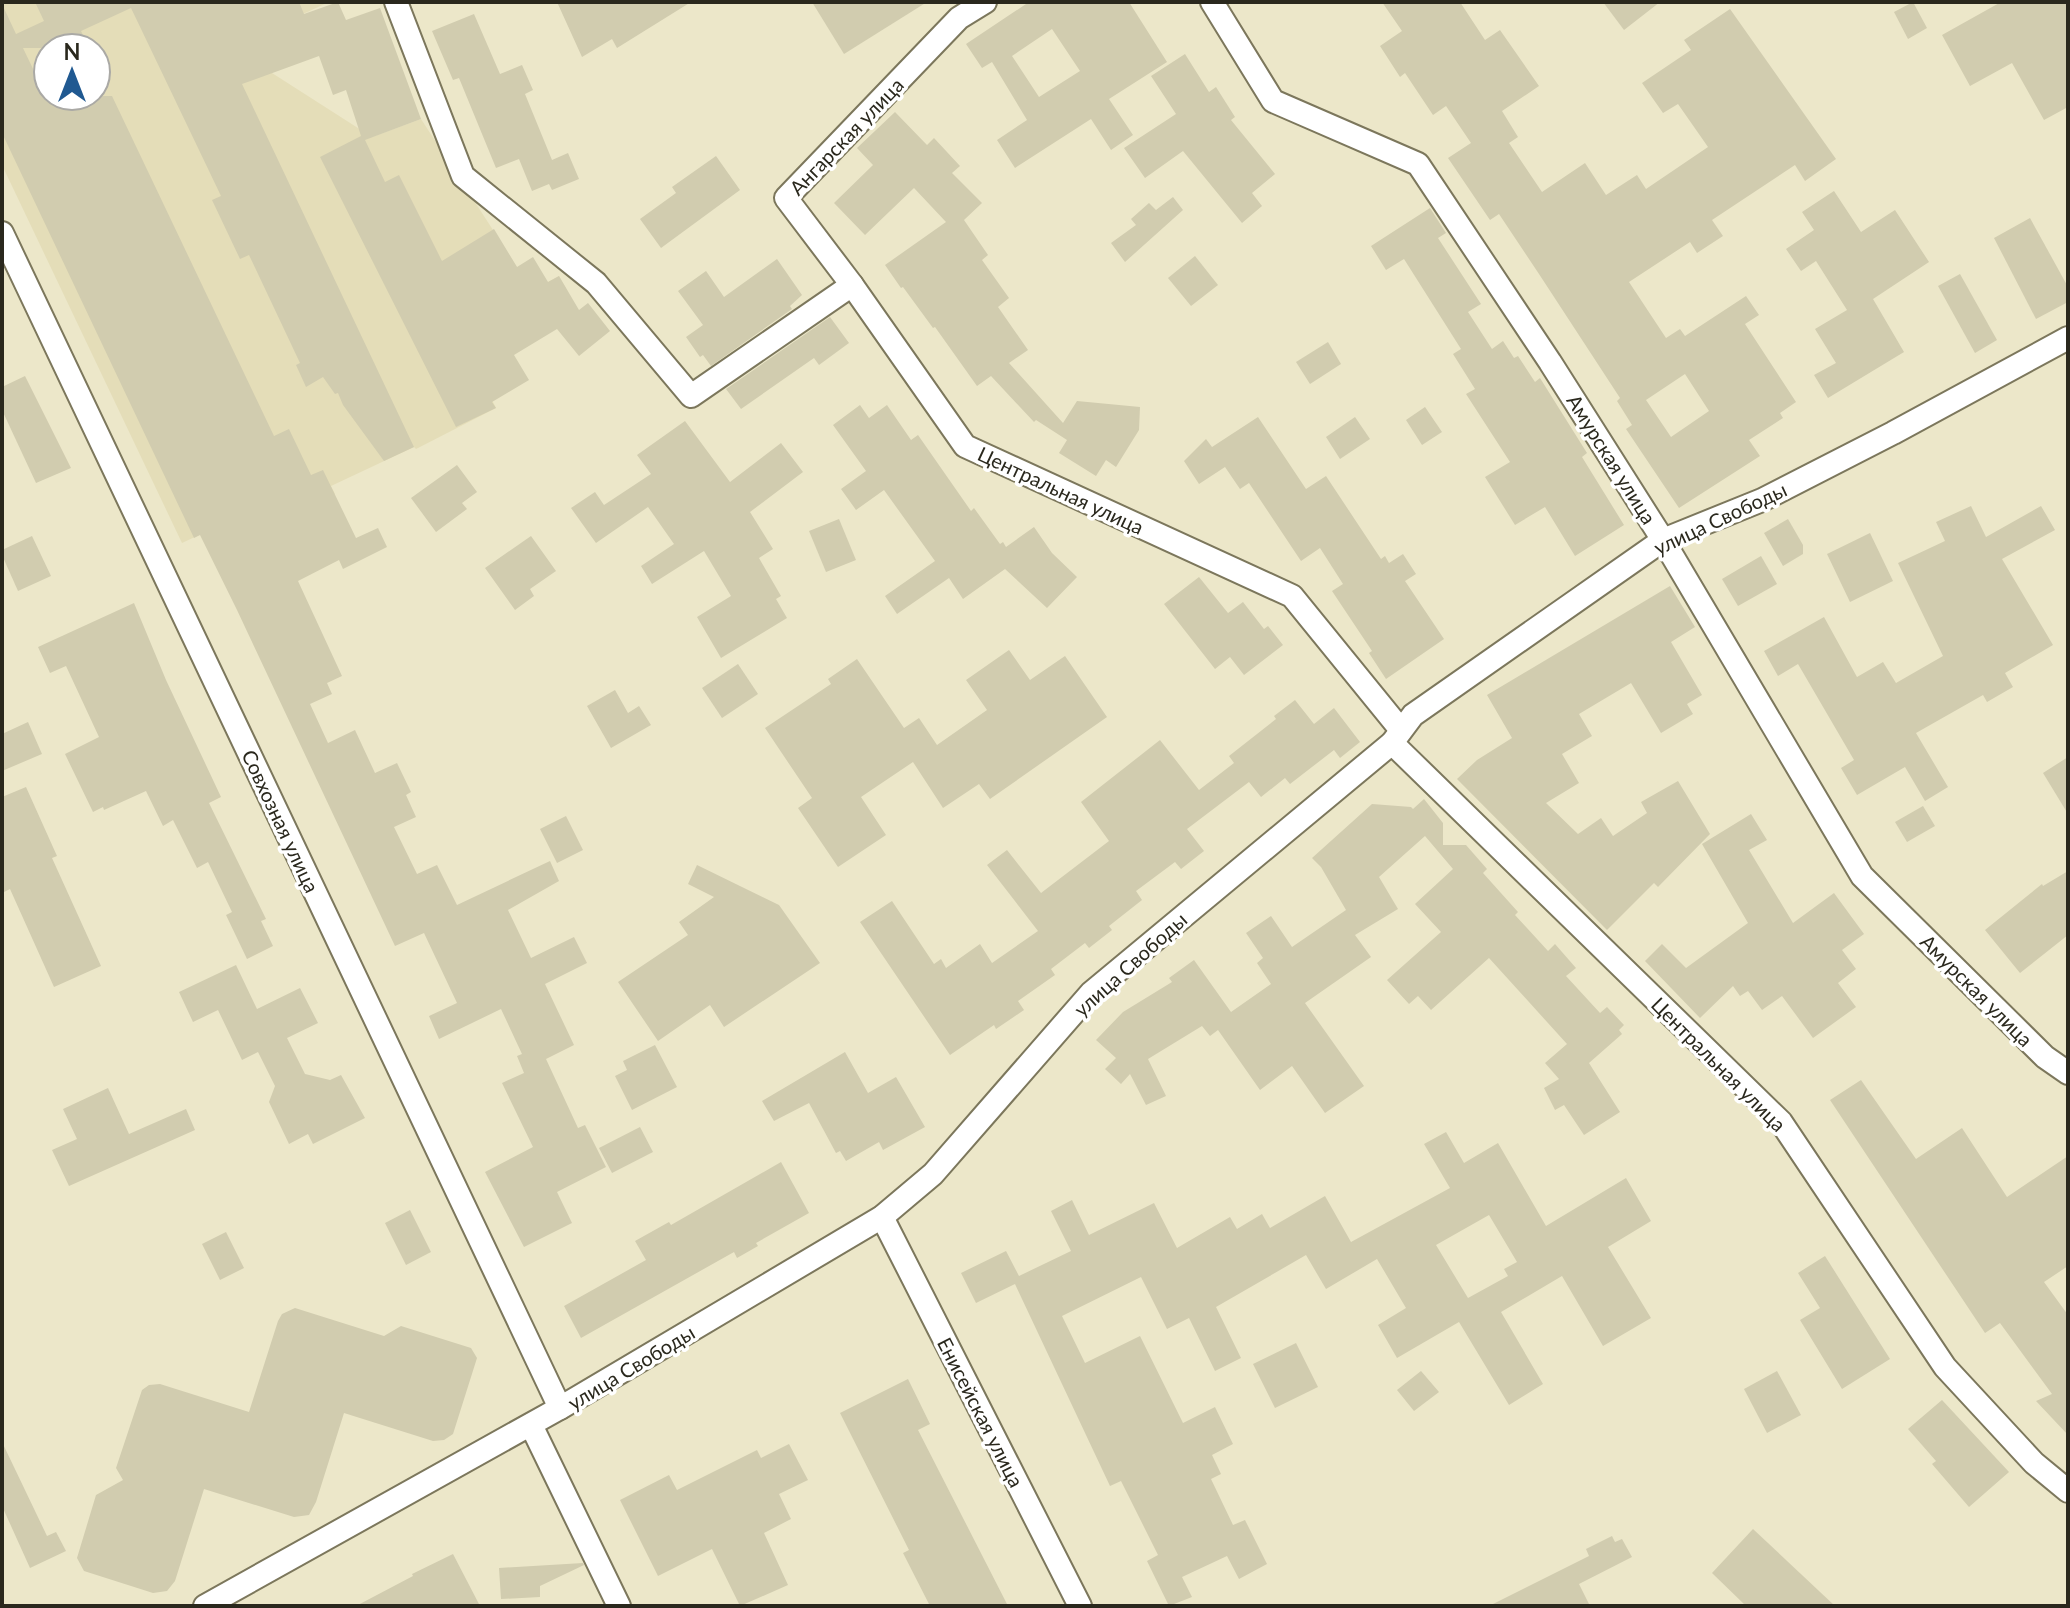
<svg xmlns="http://www.w3.org/2000/svg" width="2070" height="1608" font-family="Lato,sans-serif">
<rect width="100%" height="100%" fill="#ece7c9"/>
<path fill="#e4ddb8" fill-rule="evenodd" d="M 2,2 L 329,2 L 242,42 L 250,59 L 372,137 L 421,119 L 517,267 L 548,282 L 559,276 L 568,292 L 468,352 L 496,408 L 416,449 L 414,447 L 331,486 L 335,494 L 302,509 L 293,491 L 182,543 L 2,165 ZM 48,48 L 96,48 L 96,96 L 48,96 Z"/>
<g fill="#d1ccaf" fill-rule="evenodd">
<polygon points="35,2 299,2 304,14 338,2 346,20 380,8 421,119 365,140 385,182 399,175 442,261 494,229 517,267 533,257 548,282 559,276 579,310 588,303 610,331 579,356 557,329 514,355 529,380 492,402 496,408 456,427 320,157 361,136 346,90 333,95 319,56 242,84 414,447 384,461 343,405 338,393 335,394 323,377 306,387 296,365 300,363 249,255 240,259 212,200 221,196 131,8 81,31 89,48 23,48 46,96 112,96 274,436 289,429 311,475 323,470 356,538 378,528 387,547 343,569 339,560 298,581 342,676 327,683 332,694 310,704 328,743 355,730 375,773 397,763 411,792 406,795 416,817 394,827 417,874 437,865 457,905 550,861 559,881 508,910 531,958 574,937 587,963 545,984 574,1045 546,1059 578,1128 585,1125 606,1167 557,1192 572,1223 524,1247 485,1172 533,1147 502,1083 524,1073 517,1056 522,1054 501,1009 439,1039 429,1016 457,1003 424,933 395,946 237,610 200,535 194,538 2,133 2,4 16,34 44,21"/>
<polygon points="557,2 691,2 617,48 612,39 582,57"/>
<polygon points="812,2 927,2 844,54"/>
<path d="M 1029,2 L 1129,2 L 1167,62 L 1109,99 L 1133,135 L 1111,150 L 1091,119 L 1015,168 L 997,140 L 1027,120 L 992,62 L 982,68 L 966,44 ZM 1052,29 L 1080,71 L 1039,97 L 1012,56 Z"/>
<path d="M 1382,2 L 1460,2 L 1485,40 L 1500,30 L 1539,86 L 1502,111 L 1518,137 L 1509,143 L 1542,192 L 1585,163 L 1606,195 L 1637,175 L 1646,189 L 1708,147 L 1678,104 L 1663,113 L 1642,83 L 1691,50 L 1684,40 L 1730,9 L 1836,159 L 1805,181 L 1795,165 L 1712,220 L 1723,236 L 1697,253 L 1690,242 L 1629,282 L 1666,338 L 1680,329 L 1685,336 L 1746,296 L 1759,315 L 1745,324 L 1796,402 L 1780,413 L 1783,418 L 1749,440 L 1760,456 L 1679,508 L 1626,429 L 1632,425 L 1617,401 L 1620,398 L 1539,274 L 1499,214 L 1490,220 L 1448,158 L 1471,143 L 1446,106 L 1433,115 L 1405,73 L 1400,77 L 1380,46 L 1402,31 ZM 1685,374 L 1709,411 L 1671,437 L 1646,400 Z"/>
<polygon points="1603,2 1660,2 1624,30"/>
<polygon points="1913,2 1927,28 1908,39 1894,12"/>
<polygon points="2001,2 2068,2 2068,107 2044,120 2012,63 1970,86 1942,35"/>
<polygon points="474,14 500,74 522,65 533,90 525,94 552,160 568,153 579,179 552,190 549,184 532,191 519,159 496,168 459,78 453,80 432,31"/>
<polygon points="1185,54 1209,92 1216,87 1235,117 1231,120 1275,174 1252,193 1262,206 1242,223 1183,151 1145,178 1124,148 1176,114 1151,76"/>
<polygon points="895,112 927,145 934,138 960,166 952,173 982,203 964,220 988,255 982,260 1009,298 998,307 1028,350 1009,363 1063,423 1077,401 1140,407 1139,430 1116,467 1106,460 1096,476 1059,453 1067,440 1036,420 1034,422 991,376 977,386 935,327 933,328 903,287 901,288 885,265 946,222 914,188 865,235 834,203 873,165 857,148"/>
<polygon points="716,156 740,190 661,248 640,219 676,193 672,187"/>
<polygon points="1834,191 1861,232 1895,210 1929,262 1873,299 1904,352 1828,398 1814,375 1836,363 1815,329 1847,310 1816,261 1801,271 1786,249 1814,230 1802,212"/>
<polygon points="1173,197 1183,210 1125,262 1111,243 1136,225 1131,219 1149,203 1156,210"/>
<polygon points="1430,208 1446,233 1438,238 1481,304 1468,312 1492,349 1503,341 1514,358 1518,356 1535,382 1540,378 1587,453 1582,457 1624,525 1575,556 1545,507 1515,525 1485,477 1510,462 1466,394 1475,389 1453,354 1461,349 1404,259 1386,270 1371,246"/>
<polygon points="2030,218 2068,287 2068,302 2036,319 1994,238"/>
<polygon points="1195,256 1218,285 1191,306 1168,278"/>
<polygon points="777,259 802,295 790,306 792,309 711,366 703,355 700,357 686,337 703,325 678,291 706,271 724,297"/>
<polygon points="1960,274 1997,340 1975,353 1938,286"/>
<polygon points="830,317 849,343 819,365 814,358 741,409 726,389"/>
<polygon points="1328,342 1341,364 1310,384 1296,362"/>
<polygon points="25,376 71,468 36,483 2,410 2,387"/>
<polygon points="860,405 869,418 887,405 911,440 918,435 971,511 974,508 1000,544 1003,542 1006,547 1034,527 1052,553 1077,577 1047,608 1005,569 963,599 949,578 897,614 885,596 935,561 884,490 856,510 841,489 866,471 833,425"/>
<polygon points="1425,407 1442,432 1422,445 1406,420"/>
<polygon points="1258,417 1306,489 1326,476 1381,559 1385,556 1389,563 1403,554 1416,574 1405,581 1444,639 1386,679 1369,653 1372,651 1332,591 1343,584 1320,548 1301,561 1249,483 1240,489 1225,467 1199,484 1184,461 1206,439 1212,447"/>
<polygon points="1355,417 1370,439 1340,459 1326,437"/>
<polygon points="685,421 730,482 781,443 803,472 750,512 773,549 759,558 781,596 776,599 787,618 721,658 697,617 731,596 704,551 652,584 641,566 674,544 648,507 596,543 571,508 595,492 604,505 651,474 637,455"/>
<polygon points="457,465 477,492 462,503 467,509 436,532 411,498"/>
<polygon points="1971,506 1986,537 2041,506 2055,530 2002,559 2053,645 2005,673 2013,687 1987,702 1983,695 1916,733 1948,787 1925,801 1905,767 1857,795 1841,768 1854,760 1798,664 1778,676 1764,651 1824,617 1857,677 1883,662 1896,683 1943,656 1898,563 1945,541 1936,522"/>
<polygon points="839,519 856,560 826,572 809,531"/>
<polygon points="1788,519 1803,545 1803,554 1783,566 1764,533"/>
<polygon points="1870,533 1893,581 1850,602 1827,554"/>
<polygon points="32,536 51,576 18,591 2,555 2,550"/>
<polygon points="531,536 556,571 530,589 534,596 515,610 485,568"/>
<polygon points="1761,556 1777,584 1738,606 1722,579"/>
<polygon points="1199,577 1228,613 1243,602 1264,629 1268,626 1283,645 1244,675 1230,657 1215,669 1164,604"/>
<polygon points="1670,586 1695,627 1671,642 1702,695 1687,704 1693,714 1661,733 1631,683 1579,714 1592,736 1562,754 1579,783 1546,803 1578,834 1601,818 1613,836 1647,813 1641,802 1678,781 1710,834 1658,887 1654,883 1607,930 1457,779 1477,760 1512,738 1487,695"/>
<polygon points="134,603 166,680 221,797 209,803 266,919 261,921 273,946 247,959 226,915 232,912 208,862 197,868 173,820 163,826 146,791 104,810 103,807 93,812 65,754 99,737 66,666 50,673 38,647"/>
<polygon points="1009,650 1030,680 1065,656 1107,717 990,799 979,784 943,808 913,762 861,797 886,835 838,867 798,808 812,798 765,728 831,684 828,679 857,659 904,728 919,718 937,745 987,710 966,680"/>
<polygon points="738,664 758,694 722,718 702,688"/>
<polygon points="615,690 628,713 639,706 651,725 611,748 587,706"/>
<polygon points="1295,700 1314,724 1334,708 1360,742 1340,758 1334,750 1290,784 1285,778 1261,797 1249,782 1187,829 1204,851 1181,869 1175,862 1136,891 1142,900 1109,926 1112,930 1089,948 1085,943 1051,969 1055,975 1018,1001 1024,1010 996,1029 994,1025 950,1055 860,922 892,901 934,964 941,959 946,968 980,944 992,963 1038,931 987,865 1007,850 1041,893 1109,841 1081,802 1160,740 1199,790 1234,763 1229,756 1276,719 1274,716"/>
<polygon points="28,722 42,754 2,771 2,734"/>
<polygon points="2068,757 2068,814 2043,773"/>
<polygon points="26,787 57,856 52,858 101,966 54,987 10,889 2,893 2,797"/>
<polygon points="1424,799 1443,823 1443,845 1466,845 1487,869 1483,873 1518,912 1515,915 1548,951 1555,944 1576,968 1566,976 1600,1013 1607,1007 1624,1025 1619,1030 1622,1034 1589,1063 1620,1112 1584,1135 1564,1105 1555,1110 1544,1088 1559,1079 1545,1063 1567,1044 1489,958 1431,1010 1418,996 1409,1004 1387,980 1441,932 1415,904 1453,869 1425,836 1379,877 1398,909 1355,935 1371,957 1305,1003 1364,1086 1325,1113 1292,1066 1260,1090 1218,1030 1210,1036 1202,1026 1148,1059 1166,1096 1146,1105 1130,1074 1121,1084 1105,1069 1116,1058 1096,1040 1123,1012 1172,982 1169,978 1194,960 1231,1012 1271,984 1257,963 1263,958 1246,933 1271,916 1292,947 1346,910 1321,867 1312,858 1372,804 1411,807 1413,809"/>
<polygon points="1923,806 1935,826 1907,842 1895,822"/>
<polygon points="1751,814 1767,840 1749,850 1793,923 1834,893 1864,934 1842,950 1856,969 1838,983 1856,1007 1813,1038 1782,996 1762,1010 1748,991 1740,996 1733,986 1700,1018 1645,961 1662,944 1686,968 1748,923 1702,844"/>
<polygon points="566,816 583,850 557,863 540,829"/>
<polygon points="697,865 779,905 820,963 724,1027 710,1005 658,1041 618,982 688,935 679,922 714,897 688,884"/>
<polygon points="2068,871 2068,935 2020,973 1985,930 2042,884 2043,886"/>
<polygon points="236,965 257,1009 300,988 318,1023 287,1038 305,1074 330,1080 341,1075 365,1118 313,1144 308,1134 289,1144 269,1102 275,1086 258,1052 242,1060 218,1010 193,1022 179,992"/>
<polygon points="655,1045 677,1087 632,1110 615,1076 627,1070 623,1061"/>
<polygon points="845,1052 868,1093 896,1077 925,1127 883,1150 879,1142 846,1161 840,1151 836,1153 809,1103 774,1121 762,1101"/>
<polygon points="1861,1080 1916,1159 1962,1128 2007,1197 2068,1156 2068,1266 2044,1282 2068,1315 2068,1435 2036,1401 2052,1394 2000,1323 1985,1333 1830,1100"/>
<polygon points="108,1088 129,1134 186,1109 195,1130 69,1186 52,1150 77,1139 63,1109"/>
<polygon points="640,1127 653,1152 612,1173 599,1148"/>
<path d="M 1446,1132 L 1464,1163 L 1498,1143 L 1546,1226 L 1626,1178 L 1651,1221 L 1608,1247 L 1651,1318 L 1603,1346 L 1562,1276 L 1501,1312 L 1543,1384 L 1509,1405 L 1459,1322 L 1397,1358 L 1378,1325 L 1406,1308 L 1377,1259 L 1326,1289 L 1306,1255 L 1216,1307 L 1241,1358 L 1215,1371 L 1189,1318 L 1167,1329 L 1141,1277 L 1062,1316 L 1085,1363 L 1140,1336 L 1183,1423 L 1215,1407 L 1233,1444 L 1212,1455 L 1221,1474 L 1211,1479 L 1233,1525 L 1245,1520 L 1267,1564 L 1239,1579 L 1227,1556 L 1182,1577 L 1192,1597 L 1169,1606 L 1147,1561 L 1158,1555 L 1121,1481 L 1110,1486 L 1015,1284 L 976,1303 L 961,1273 L 1006,1251 L 1019,1276 L 1071,1251 L 1051,1211 L 1072,1200 L 1089,1235 L 1154,1203 L 1177,1248 L 1230,1217 L 1237,1229 L 1262,1214 L 1270,1228 L 1325,1196 L 1351,1242 L 1450,1188 L 1424,1144 ZM 1489,1215 L 1517,1262 L 1504,1269 L 1508,1276 L 1468,1298 L 1436,1245 Z"/>
<polygon points="781,1162 809,1213 756,1243 758,1246 737,1258 734,1252 581,1338 564,1306 646,1260 635,1241 669,1222 671,1225"/>
<polygon points="410,1210 431,1252 406,1265 385,1223"/>
<polygon points="226,1232 244,1268 220,1280 202,1244"/>
<polygon points="1825,1256 1890,1359 1842,1389 1800,1320 1820,1308 1798,1273"/>
<polygon points="295,1308 384,1336 401,1326 471,1348 477,1358 453,1434 444,1440 433,1441 344,1413 316,1502 309,1515 294,1517 204,1489 175,1581 167,1591 153,1593 84,1571 77,1558 96,1495 123,1480 116,1468 142,1390 149,1385 160,1384 249,1412 278,1321 282,1314"/>
<polygon points="1296,1343 1318,1387 1275,1408 1253,1364"/>
<polygon points="1421,1371 1439,1392 1414,1411 1397,1390"/>
<polygon points="1777,1371 1801,1415 1767,1433 1744,1389"/>
<polygon points="908,1379 930,1424 918,1430 1008,1606 930,1606 903,1553 909,1550 840,1413"/>
<polygon points="1942,1400 2009,1472 1969,1507 1932,1464 1936,1461 1908,1429"/>
<polygon points="2,1442 47,1536 56,1532 66,1551 30,1568 2,1506"/>
<polygon points="789,1444 808,1480 779,1494 791,1519 764,1533 788,1585 740,1606 712,1549 658,1576 620,1500 669,1475 677,1490 757,1450 761,1458"/>
<polygon points="1753,1529 1835,1606 1746,1606 1712,1573"/>
<polygon points="1612,1536 1615,1542 1622,1539 1632,1557 1579,1584 1590,1606 1489,1606 1589,1556 1586,1549"/>
<polygon points="453,1554 480,1606 356,1606 413,1576 412,1574"/>
<polygon points="583,1563 584,1565 540,1586 540,1597 501,1599 499,1568"/>
</g>
<g fill="none" stroke-linecap="round" stroke-linejoin="round">
<g stroke="#7c775c" stroke-width="26">
<g id="minor">
<polyline points="396,2 463,176 596,283 691,396 852,285 965,446 1292,596 1401,730"/>
<polyline points="1212,2 1273,101 1418,164 1550,362 1663,540 1862,876 2045,1057 2068,1073"/>
<polyline points="2,233 560,1408"/>
<polyline points="852,285 786,198 959,18 985,2"/>
<polyline points="1392,743 1781,1122 1945,1367 2034,1463 2068,1491"/>
<polyline points="882,1217 1080,1606"/>
<polyline points="531,1425 619,1606"/>
<polyline points="205,1606 560,1408 882,1217 933,1174 1091,993 1392,743 1413,715 1663,540 1762,500 1893,433 2068,338"/>
</g>
</g>
<use href="#minor" stroke="#fff" stroke-width="22"/>
</g>
<g text-anchor="middle" dominant-baseline="central" stroke-width="7" stroke-linejoin="round" paint-order="stroke">
<g font-size="20" fill="#2a281d" stroke="#fff">
<text transform="translate(846 136) rotate(-46)">Ангарская улица</text>
<text transform="translate(1612 459) rotate(58)">Амурская улица</text>
<text transform="translate(1061 490) rotate(25)">Центральная улица</text>
<text transform="translate(1720 518) rotate(-25)">улица Свободы</text>
<text transform="translate(281 821) rotate(65)">Совхозная улица</text>
<text transform="translate(1130 964) rotate(-42)">улица Свободы</text>
<text transform="translate(1977 990) rotate(45)">Амурская улица</text>
<text transform="translate(1719 1064) rotate(45)">Центральная улица</text>
<text transform="translate(631 1367) rotate(-31)">улица Свободы</text>
<text transform="translate(981 1412) rotate(63)">Енисейская улица</text>
</g>
</g>
<rect width="2070" height="1608" fill="none" stroke="#2a281d" stroke-width="8"/>
<g transform="translate(72 72)"><circle r="38" fill="#ffffff" stroke="#aaa9a5" stroke-width="2"/>
<path d="M0-6L14 30L0 20L-14 30Z" fill="#205991"/>
<text y="-12" font-size="22" font-weight="bold" text-anchor="middle" fill="#2a281d">N</text>
</g>
</svg>
